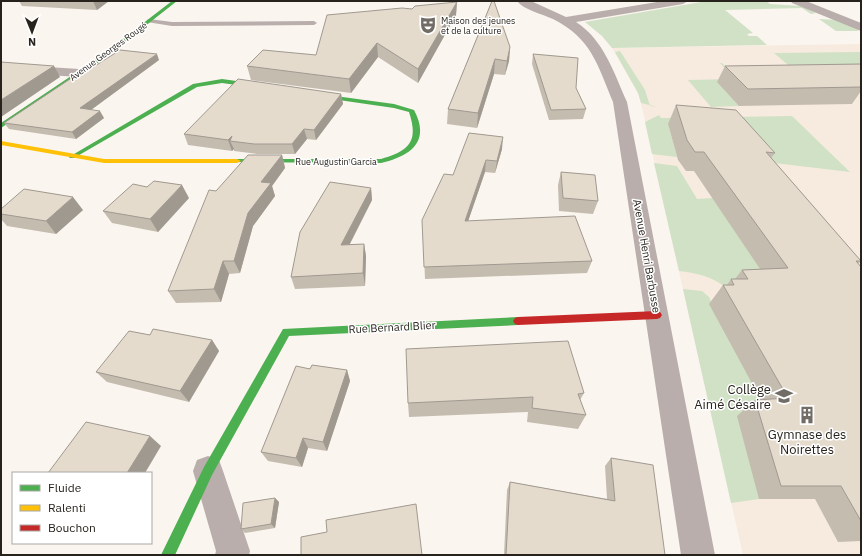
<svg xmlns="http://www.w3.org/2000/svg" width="862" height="556" font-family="'IBM Plex Sans',sans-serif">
<rect width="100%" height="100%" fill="#faf5ef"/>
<polygon fill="#f7ebdf" points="861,44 861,555 743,555 641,103 638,93 612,48"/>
<g fill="#d0e1c5">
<polygon points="707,1 766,1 770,4 801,6 816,13 811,14 802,8 725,10 753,33 747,34 749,36 757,36 767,45 612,48 602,36 585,22"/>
<polygon points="819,19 839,20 860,29 857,31 836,31"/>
<polygon points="620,51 645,90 650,106 658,107 641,103 638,93 615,52"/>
<polygon points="861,52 861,74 800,75 774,53"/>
<polygon points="720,63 722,63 741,82 739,106 711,107 688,80 735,79"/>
<polygon points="659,115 661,118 792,116 850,172 742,159 668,124 677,157 652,154 645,122"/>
<path d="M 654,163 L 677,166 L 697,199 L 713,198 L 762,272 L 728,289 C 713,277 698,273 679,271 Z"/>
<polygon points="683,289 702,291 709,297 768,414 759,499 731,503"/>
</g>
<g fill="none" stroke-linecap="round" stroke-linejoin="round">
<polygon fill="#b9aeab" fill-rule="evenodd" points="149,19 172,22 314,21 317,23 314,25 172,26 147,22 147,20"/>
<g fill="#b9aeab" fill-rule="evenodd">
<path d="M 517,1 L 531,1 L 566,17 L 663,1 L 688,1 L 683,4 L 576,22 C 604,40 614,73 627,102 L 715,555 L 681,555 L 613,102 C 597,64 592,39 553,19 C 542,14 524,10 517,1 Z"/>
<polygon points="791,1 806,1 861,23 861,31 792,3"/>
<polygon points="1,64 79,69 84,70 86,73 84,76 79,77 1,72"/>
<polygon points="208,456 219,460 223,471 250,551 249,555 215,555 216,551 193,471 197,460"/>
</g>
<g fill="#4caf50" fill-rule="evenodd">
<polygon points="172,1 177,1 102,60 1,128 1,123 98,58"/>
<polygon points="222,79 264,85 267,87 264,89 222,83 197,87 74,158 70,158 69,157 193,84"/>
<path d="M 313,93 L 394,104 L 414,110 C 431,142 410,156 381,163 L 235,162 L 235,160 L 237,159 L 381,159 C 409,151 419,142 409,112 L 394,108 L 311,96 L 311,94 Z"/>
<polygon points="518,317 521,318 523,321 521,324 518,325 289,336 212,475 175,555 161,555 204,467 283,329"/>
</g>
<polygon fill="#ffc107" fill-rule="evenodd" points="1,141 104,159 237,159 241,161 237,163 104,163 1,145"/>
<polygon fill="#c62828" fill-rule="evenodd" points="657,311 660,312 662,315 660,318 657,319 518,325 515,324 513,321 515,318 518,317"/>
</g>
<g fill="#c5bcb0">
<polygon points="19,1 109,1 97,10 22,6"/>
<polygon points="492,1 510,47 509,61 505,75 494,74 477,128 447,124 448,109"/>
<polygon points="457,2 456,15 418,83 378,57 351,93 251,80 247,66 316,55 412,9"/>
<polygon points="533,54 576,88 586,109 583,119 549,120 532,64"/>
<polygon points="159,60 91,110 104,118 76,139 9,129 4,123 84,73"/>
<polygon points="861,64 861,91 852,104 739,106 717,82 725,66"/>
<polygon points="341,94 343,104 316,140 307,139 295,154 257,154 234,151 234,149 232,151 188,145 184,134"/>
<polygon points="676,105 775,153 771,158 861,261 858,264 861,267 861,541 838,542 815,499 759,499 737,416 755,400 761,400 709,304 723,285 727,285 731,279 735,279 742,270 760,269 694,171 686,171 678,160 668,124"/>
<polygon points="502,149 495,173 485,172 468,221 592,261 587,273 425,279 423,232 453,175"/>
<polygon points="282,155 285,168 272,186 275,196 253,226 240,273 229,274 221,302 176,303 168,291 216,191"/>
<polygon points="561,172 598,201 593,214 559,211 558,185"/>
<polygon points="371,188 372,200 350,244 364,244 366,256 365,286 295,289 291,277"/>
<polygon points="189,198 158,232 112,223 103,211"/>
<polygon points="1,209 83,210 56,234 7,226 1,219"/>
<polygon points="150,335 212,340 219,351 189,402 107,382 96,372"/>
<polygon points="310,369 347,370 350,381 327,451 308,448 302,467 268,461 261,452"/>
<polygon points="584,393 580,400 586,415 578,429 527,422 528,412 409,417 408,403"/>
<polygon points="611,458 665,555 504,555 507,490 510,482 607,499 605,466"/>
<polygon points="275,498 279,502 275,528 245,533 241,529"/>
</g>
<g fill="#a09990">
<polygon points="93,1 109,1 97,10"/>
<polygon points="457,2 456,15 418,83 418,69"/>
<polygon points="377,43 378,57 351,93 349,79"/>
<polygon points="510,47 509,61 505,75 507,61"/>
<polygon points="157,54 159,60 84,115 80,108"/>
<polygon points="495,59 494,74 477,128 478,113"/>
<polygon points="54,66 60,77 1,117 1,100"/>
<polygon points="341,94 343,104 316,140 314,130"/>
<polygon points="100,111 104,118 76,139 72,132"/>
<polygon points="304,129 307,139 295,154 292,144"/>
<polygon points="232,136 230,141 234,149 232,151 228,140"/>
<polygon points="503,137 502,149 495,173 497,161"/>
<polygon points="282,155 285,168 272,186 275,196 253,226 240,273 234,261 248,213 261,182"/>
<polygon points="486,160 485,172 464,233 465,221"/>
<polygon points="182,185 189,198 158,232 150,219"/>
<polygon points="371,188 372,200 343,257 341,245"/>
<polygon points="73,197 83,210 56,234 46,221"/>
<polygon points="364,244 366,256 365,286 363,273"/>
<polygon points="223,261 229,274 221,302 214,289"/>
<polygon points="212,340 219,351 189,402 180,391"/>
<polygon points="347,370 350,381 327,451 323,442"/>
<polygon points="150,436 161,446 145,473 127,473"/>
<polygon points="303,438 308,448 302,467 296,458"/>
<polygon points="275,498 279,502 275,528 271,524"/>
</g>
<g fill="#e5dbcd" stroke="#a09990">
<polygon points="492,1 494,1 510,47 507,61 495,59 478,113 448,109"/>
<polygon points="457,2 418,69 377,43 349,79 247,66 263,50 316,55 327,15 402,8 412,9 415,6"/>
<polygon points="120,50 157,54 80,108 100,111 72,132 4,123 79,73 84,73"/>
<polygon points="533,54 578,58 576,88 586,109 551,110"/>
<polygon points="1,62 54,66 1,100"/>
<polygon points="861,64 861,87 748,89 725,66"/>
<polygon points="238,79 341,94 314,130 304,129 292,144 254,144 230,141 232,136 228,140 184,134"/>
<polygon points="676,105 736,110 775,153 766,152 861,261 856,261 861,267 861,521 841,486 781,486 755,400 788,398 723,285 734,285 731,279 748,279 742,270 788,268 704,152 695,152 687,140"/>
<polygon points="469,133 503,137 497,161 486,160 465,221 575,216 592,261 424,267 422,220 444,174 453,175"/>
<polygon points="248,155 282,155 261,182 271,183 248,213 234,261 223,261 214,289 168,291 209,190 216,191"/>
<polygon points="561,172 595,175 598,201 563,198"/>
<polygon points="154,181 182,185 150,219 103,211 133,184 147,187"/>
<polygon points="330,182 371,188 341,245 364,244 363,273 291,277 300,232"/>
<polygon points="24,189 73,197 46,221 1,214 1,209"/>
<polygon points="153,329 212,340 180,391 96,372 129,331 150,335"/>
<polygon points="568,341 584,393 578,394 586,415 532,408 533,397 408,403 406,349"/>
<polygon points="312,365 347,370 323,442 303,438 296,458 261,452 296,366 310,369"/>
<polygon points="86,422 150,436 127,473 48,473"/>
<polygon points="611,458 653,465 665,555 506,555 510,482 615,501"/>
<polygon points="275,498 271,524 241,529 243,503"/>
<polygon points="416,504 422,555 301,555 301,537 327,532 326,520"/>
</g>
<defs>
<g id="theatre-bare" transform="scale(1.38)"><path d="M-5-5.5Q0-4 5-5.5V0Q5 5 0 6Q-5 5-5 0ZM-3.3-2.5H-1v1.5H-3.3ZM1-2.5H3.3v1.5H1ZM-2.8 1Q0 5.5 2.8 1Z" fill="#716c66" stroke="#fff" stroke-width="2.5" paint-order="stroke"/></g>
<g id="school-bare" transform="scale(1.38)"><path d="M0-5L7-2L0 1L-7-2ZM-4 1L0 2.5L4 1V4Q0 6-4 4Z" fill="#716c66" stroke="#fff" stroke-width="2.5" paint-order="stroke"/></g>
<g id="building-bare" transform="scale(1.38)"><path d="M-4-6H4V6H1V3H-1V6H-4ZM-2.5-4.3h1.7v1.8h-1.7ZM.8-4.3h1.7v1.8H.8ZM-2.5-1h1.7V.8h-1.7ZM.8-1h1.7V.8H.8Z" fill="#716c66" stroke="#fff" stroke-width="2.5" paint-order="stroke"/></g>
</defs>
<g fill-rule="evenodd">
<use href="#theatre-bare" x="428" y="25"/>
<use href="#school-bare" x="784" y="396"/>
<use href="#building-bare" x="807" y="415"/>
</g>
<g text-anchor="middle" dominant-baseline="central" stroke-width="3" stroke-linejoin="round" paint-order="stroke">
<g font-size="9" fill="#27221c" stroke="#fff" text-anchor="start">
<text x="441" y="20">Maison des jeunes<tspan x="441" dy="10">et de la culture</tspan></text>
</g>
<g font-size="9" fill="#27221c" stroke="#fff">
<text transform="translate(108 51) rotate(-36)">Avenue Georges Rougé</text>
<text x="336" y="161">Rue Augustin Garcia</text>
</g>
<g font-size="11" fill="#27221c" stroke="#fff">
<text transform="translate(647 256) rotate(80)">Avenue Henri Barbusse</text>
<text transform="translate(392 327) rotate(-3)">Rue Bernard Blier</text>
</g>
<g font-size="13" fill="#27221c" stroke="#fff" text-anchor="end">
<text x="771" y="389">Collège<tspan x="771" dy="15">Aimé Césaire</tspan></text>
<text x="807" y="434" text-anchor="middle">Gymnase des<tspan x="807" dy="15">Noirettes</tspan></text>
</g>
</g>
<rect width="862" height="556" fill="none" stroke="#27221c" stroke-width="4"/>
<rect x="12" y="472" width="140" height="72" fill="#ffffff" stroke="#a9a7a4"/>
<rect x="20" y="485" width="20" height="6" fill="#4caf50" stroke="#a9a7a4"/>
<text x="48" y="492" font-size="12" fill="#27221c">Fluide</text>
<rect x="20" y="505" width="20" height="6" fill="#ffc107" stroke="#a9a7a4"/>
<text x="48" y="512" font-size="12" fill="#27221c">Ralenti</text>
<rect x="20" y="525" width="20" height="6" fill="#c62828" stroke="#a9a7a4"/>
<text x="48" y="532" font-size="12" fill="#27221c">Bouchon</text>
<g transform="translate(32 32) rotate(179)" stroke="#ffffff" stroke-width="3" paint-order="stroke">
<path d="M0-3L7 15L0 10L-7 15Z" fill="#27221c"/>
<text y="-6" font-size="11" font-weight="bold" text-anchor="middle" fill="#27221c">N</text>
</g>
</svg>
